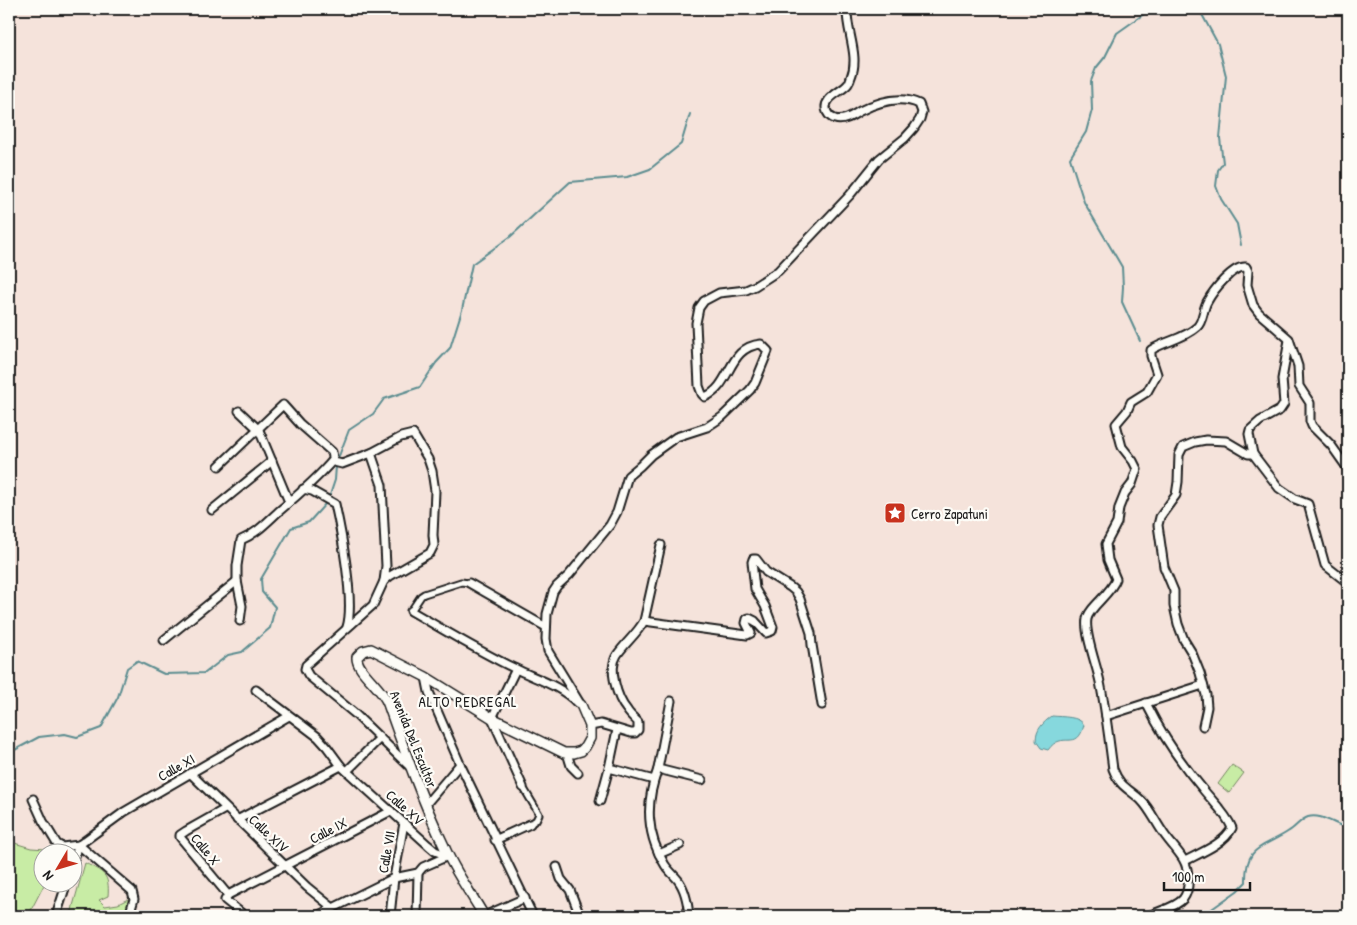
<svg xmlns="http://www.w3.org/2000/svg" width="1357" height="925" font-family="'Patrick Hand',sans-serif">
<rect width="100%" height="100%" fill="#f5e3db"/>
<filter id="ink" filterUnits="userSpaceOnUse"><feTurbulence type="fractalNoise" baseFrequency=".02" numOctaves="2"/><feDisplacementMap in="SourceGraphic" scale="10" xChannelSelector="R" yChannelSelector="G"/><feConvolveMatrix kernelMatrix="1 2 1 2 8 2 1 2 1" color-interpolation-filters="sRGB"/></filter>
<g filter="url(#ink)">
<g fill="#c8eca5" stroke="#728460">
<polygon points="1232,765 1244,773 1229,793 1218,784"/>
<polygon points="11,842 31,848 61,850 60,852 42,852 42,882 45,883 30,912 16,912 9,903 9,843"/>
<path d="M 85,863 C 103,872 110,874 108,896 L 99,900 L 105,906 L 118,904 L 128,899 L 128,910 L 125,916 L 71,916 L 73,906 Z"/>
</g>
<path fill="#86d8dd" stroke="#5c8d90" d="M 1052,716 C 1062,717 1080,716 1084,725 C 1077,753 1063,729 1048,750 L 1041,748 L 1036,741 C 1036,729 1043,723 1052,716 Z"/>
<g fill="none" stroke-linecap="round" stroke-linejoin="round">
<g stroke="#5c8d90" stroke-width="2">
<polyline points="1199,9 1218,44 1226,76 1220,138 1223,163 1218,170 1216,186 1221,199 1237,224 1241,245"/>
<polyline points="1140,341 1122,302 1123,287 1122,267 1084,202 1070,158 1086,132 1092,110 1091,81 1096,68 1105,57 1117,33 1151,9"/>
<polyline points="337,461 349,430 373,414 384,399 420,387 436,363 450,348 462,310 472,264 510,237 570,182 627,177 650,169 681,144 690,114"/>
<polyline points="329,498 335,480 336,466"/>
<polyline points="9,753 39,737 65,734 77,737 101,728 118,697 127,668 137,661 164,674 205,673 228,655 242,652 270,628 275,607 262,592 261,579 291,528 309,522 327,502"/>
<path d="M 1202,916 L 1237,891 L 1246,882 C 1245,844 1264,848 1289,831 C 1295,828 1301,819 1308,817 C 1321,813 1335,825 1348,828"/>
</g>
<g stroke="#1c1c1c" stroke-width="9">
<g id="pedestrian">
<polyline points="411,611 421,596 424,594 461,582 469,583"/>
<polyline points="523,787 539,814 536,820 530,824"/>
</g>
</g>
<g stroke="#1c1c1c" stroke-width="11">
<g id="minor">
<polyline points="239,411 259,430 289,502"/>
<polyline points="371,453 401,437 413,434 428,459 432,471 435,491 433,535 434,545 430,553 390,576 384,581"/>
<polyline points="1253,454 1279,488 1295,499 1308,504 1325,565 1348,583"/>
<polyline points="219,466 283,405 300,424 332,452 334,462 342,464 371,453 382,485 386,566 384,581 373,605 306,665 305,669 309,676 354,713 409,766"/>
<path d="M 303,489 L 312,491 L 335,504 C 341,531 355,602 347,627"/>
<polyline points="212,510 272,461"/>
<polyline points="469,583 546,627"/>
<path d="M 411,611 C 446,631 480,652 516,669 C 537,679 561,686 577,703"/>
<path d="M 240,621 L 242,606 L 237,581 L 237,566 L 241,540 C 256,534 267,522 278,512 C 297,496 317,479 333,460"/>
<polyline points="644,621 747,635 751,633 746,623 747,619 749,618 755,621 766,633 772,631 773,627 765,606 755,589 752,562 753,559 756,559 766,572 790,587 796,592 800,599 811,633 812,645 822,705"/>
<polyline points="164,640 237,581"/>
<polyline points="516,669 492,718 523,787"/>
<polyline points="426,677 429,692 460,764 533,916"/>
<polyline points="256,690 318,737 327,747 341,766 428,845 435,851 448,856"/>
<path d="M 671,701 L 658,769 C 645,803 646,834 665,865 C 669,871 674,875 678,880 C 685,889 688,905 689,916"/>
<path d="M 1146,703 C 1161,733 1180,762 1202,788 C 1212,801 1226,813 1232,828 C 1224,844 1200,853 1185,861"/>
<path d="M 581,705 L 548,651 L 546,639 L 547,614 L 553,592 L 557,586 L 569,575 L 610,525 L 617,512 L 628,476 L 640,466 L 651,455 L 676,437 L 707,427 L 722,417 L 750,390 L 755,383 L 768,351 L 761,344 C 727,347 732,386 705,397 L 702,394 L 699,386 L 696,323 L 699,308 L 704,301 L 719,293 L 746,290 L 755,286 L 778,271 L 850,195 L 879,159 L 905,138 L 914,128 L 920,119 L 922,112 L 919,104 C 900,95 878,102 860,111 C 853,115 844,122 835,119 C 831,118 829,116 827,112 C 821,98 842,92 848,84 C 849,84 851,77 851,77 C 860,56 846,31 847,9"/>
<polyline points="1106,716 1203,685"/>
<path d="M 590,726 L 601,724 L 631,733 L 635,733 L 638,730 L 638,722 C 634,718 630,715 627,710 C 617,698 608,669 617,655 C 625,643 637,634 644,621 L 661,545"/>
<polyline points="1203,726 1207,707 1206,695 1200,673 1192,653 1184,640 1178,624 1174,606 1174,591 1164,567 1158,525 1160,517 1176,495 1178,482 1179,455 1183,447 1195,442 1206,440 1226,441 1248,454 1253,454 1249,434 1250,430 1260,421 1280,410 1284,404 1282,379 1289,340"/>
<polyline points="567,753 571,766 578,773"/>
<polyline points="609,768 654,780"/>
<polyline points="658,769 702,780"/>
<polyline points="347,771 380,738"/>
<polyline points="190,773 307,887 333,908"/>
<polyline points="33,799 43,821 57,844 62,847 79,845 124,812 289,716"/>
<polyline points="600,801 609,768 617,730"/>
<polyline points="426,804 460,764"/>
<polyline points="225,809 186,831 180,835 180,837 228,895"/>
<polyline points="237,820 341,766"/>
<polyline points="495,840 530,824"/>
<polyline points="79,845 132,891 134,899 129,916"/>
<polyline points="659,854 680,845"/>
<polyline points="72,864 79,845"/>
<polyline points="557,867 561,879 570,890 580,916"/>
<polyline points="56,916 67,882"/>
<polyline points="245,916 225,900 228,895 391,811"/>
<polyline points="317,916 394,878 418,873 423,867 448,856"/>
<polyline points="390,916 394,878 404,823"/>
<polyline points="417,916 418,873"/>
<polyline points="484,916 525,898"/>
<path d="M 1149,916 C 1160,910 1175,908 1183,899 C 1191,889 1189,869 1183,859 C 1177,849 1168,841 1162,831 C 1155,821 1150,809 1141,800 C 1128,788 1120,787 1113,769 C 1109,740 1106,711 1100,682 C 1097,666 1084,633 1087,619 C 1089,607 1111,594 1116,579 L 1108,560 L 1106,544 L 1117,523 L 1119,508 L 1125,493 L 1132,484 L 1137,469 L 1133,461 L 1122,447 L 1116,424 L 1127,411 L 1131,402 L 1147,392 L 1157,374 L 1151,356 L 1151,350 C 1165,341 1184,339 1197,327 C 1203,322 1203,309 1207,302 C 1213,291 1233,265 1246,267 L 1248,271 L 1247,285 L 1253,305 L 1259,313 L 1289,339 L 1298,366 L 1299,386 L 1310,403 L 1310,421 L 1312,426 L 1331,445 L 1348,469"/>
</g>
</g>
<g stroke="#1c1c1c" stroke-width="12">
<path id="tertiary" d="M 484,916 C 471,893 454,871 444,846 C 422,800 405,752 388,704 C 382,687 356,671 357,657 L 363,651 L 371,649 L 426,677 L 492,718 L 564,753 L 574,753 L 581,751 L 585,747 L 590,738 L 590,726 L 581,705"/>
</g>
<use href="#pedestrian" stroke="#fdfcf7" stroke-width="5"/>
<use href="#minor" stroke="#fdfcf7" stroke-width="7"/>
<use href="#tertiary" stroke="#fdfcf7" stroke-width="9"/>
</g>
</g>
<defs>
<g id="sight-square" transform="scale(1.125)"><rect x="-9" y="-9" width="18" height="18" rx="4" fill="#c8321e" stroke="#fdfcf7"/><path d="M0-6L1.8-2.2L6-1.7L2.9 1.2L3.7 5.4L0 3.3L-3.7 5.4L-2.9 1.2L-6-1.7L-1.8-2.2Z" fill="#fff"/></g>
</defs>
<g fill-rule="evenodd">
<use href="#sight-square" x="895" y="513"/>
</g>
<g text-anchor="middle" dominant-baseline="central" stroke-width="4.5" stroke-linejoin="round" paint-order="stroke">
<g font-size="14" fill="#1c1c1c" stroke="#fdfcf7" text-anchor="start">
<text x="911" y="513">Cerro Zapatuni</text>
</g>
<g font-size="14" fill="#1c1c1c" stroke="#fdfcf7">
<text transform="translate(414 739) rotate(68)">Avenida Del Escultor</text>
<text transform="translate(176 767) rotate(-30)">Calle XI</text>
<text transform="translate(405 807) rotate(42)">Calle XV</text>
<text transform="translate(328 830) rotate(-28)">Calle IX</text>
<text transform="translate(269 833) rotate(43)">Calle XIV</text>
<text transform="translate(206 849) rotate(50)">Calle X</text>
<text transform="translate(386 852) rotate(-80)">Calle VII</text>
</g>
<g font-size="15" letter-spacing="1" fill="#1c1c1c" stroke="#fdfcf7">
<text x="468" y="701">ALTO PEDREGAL</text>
</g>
</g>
<rect width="1357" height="925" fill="none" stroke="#fdfcf7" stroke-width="30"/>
<rect x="15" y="15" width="1327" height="895" fill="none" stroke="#1c1c1c" stroke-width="2" filter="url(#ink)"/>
<g transform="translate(58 868) rotate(232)"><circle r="24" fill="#fdfcf7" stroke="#a3a29f"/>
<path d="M0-4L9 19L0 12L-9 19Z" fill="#c8321e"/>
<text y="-8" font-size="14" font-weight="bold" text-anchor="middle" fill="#1c1c1c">N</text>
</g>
<path d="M1164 882v8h86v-8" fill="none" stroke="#1c1c1c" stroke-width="2.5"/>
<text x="1172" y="882" font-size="15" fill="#1c1c1c" stroke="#fdfcf7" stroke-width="4" paint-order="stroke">100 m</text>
</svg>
